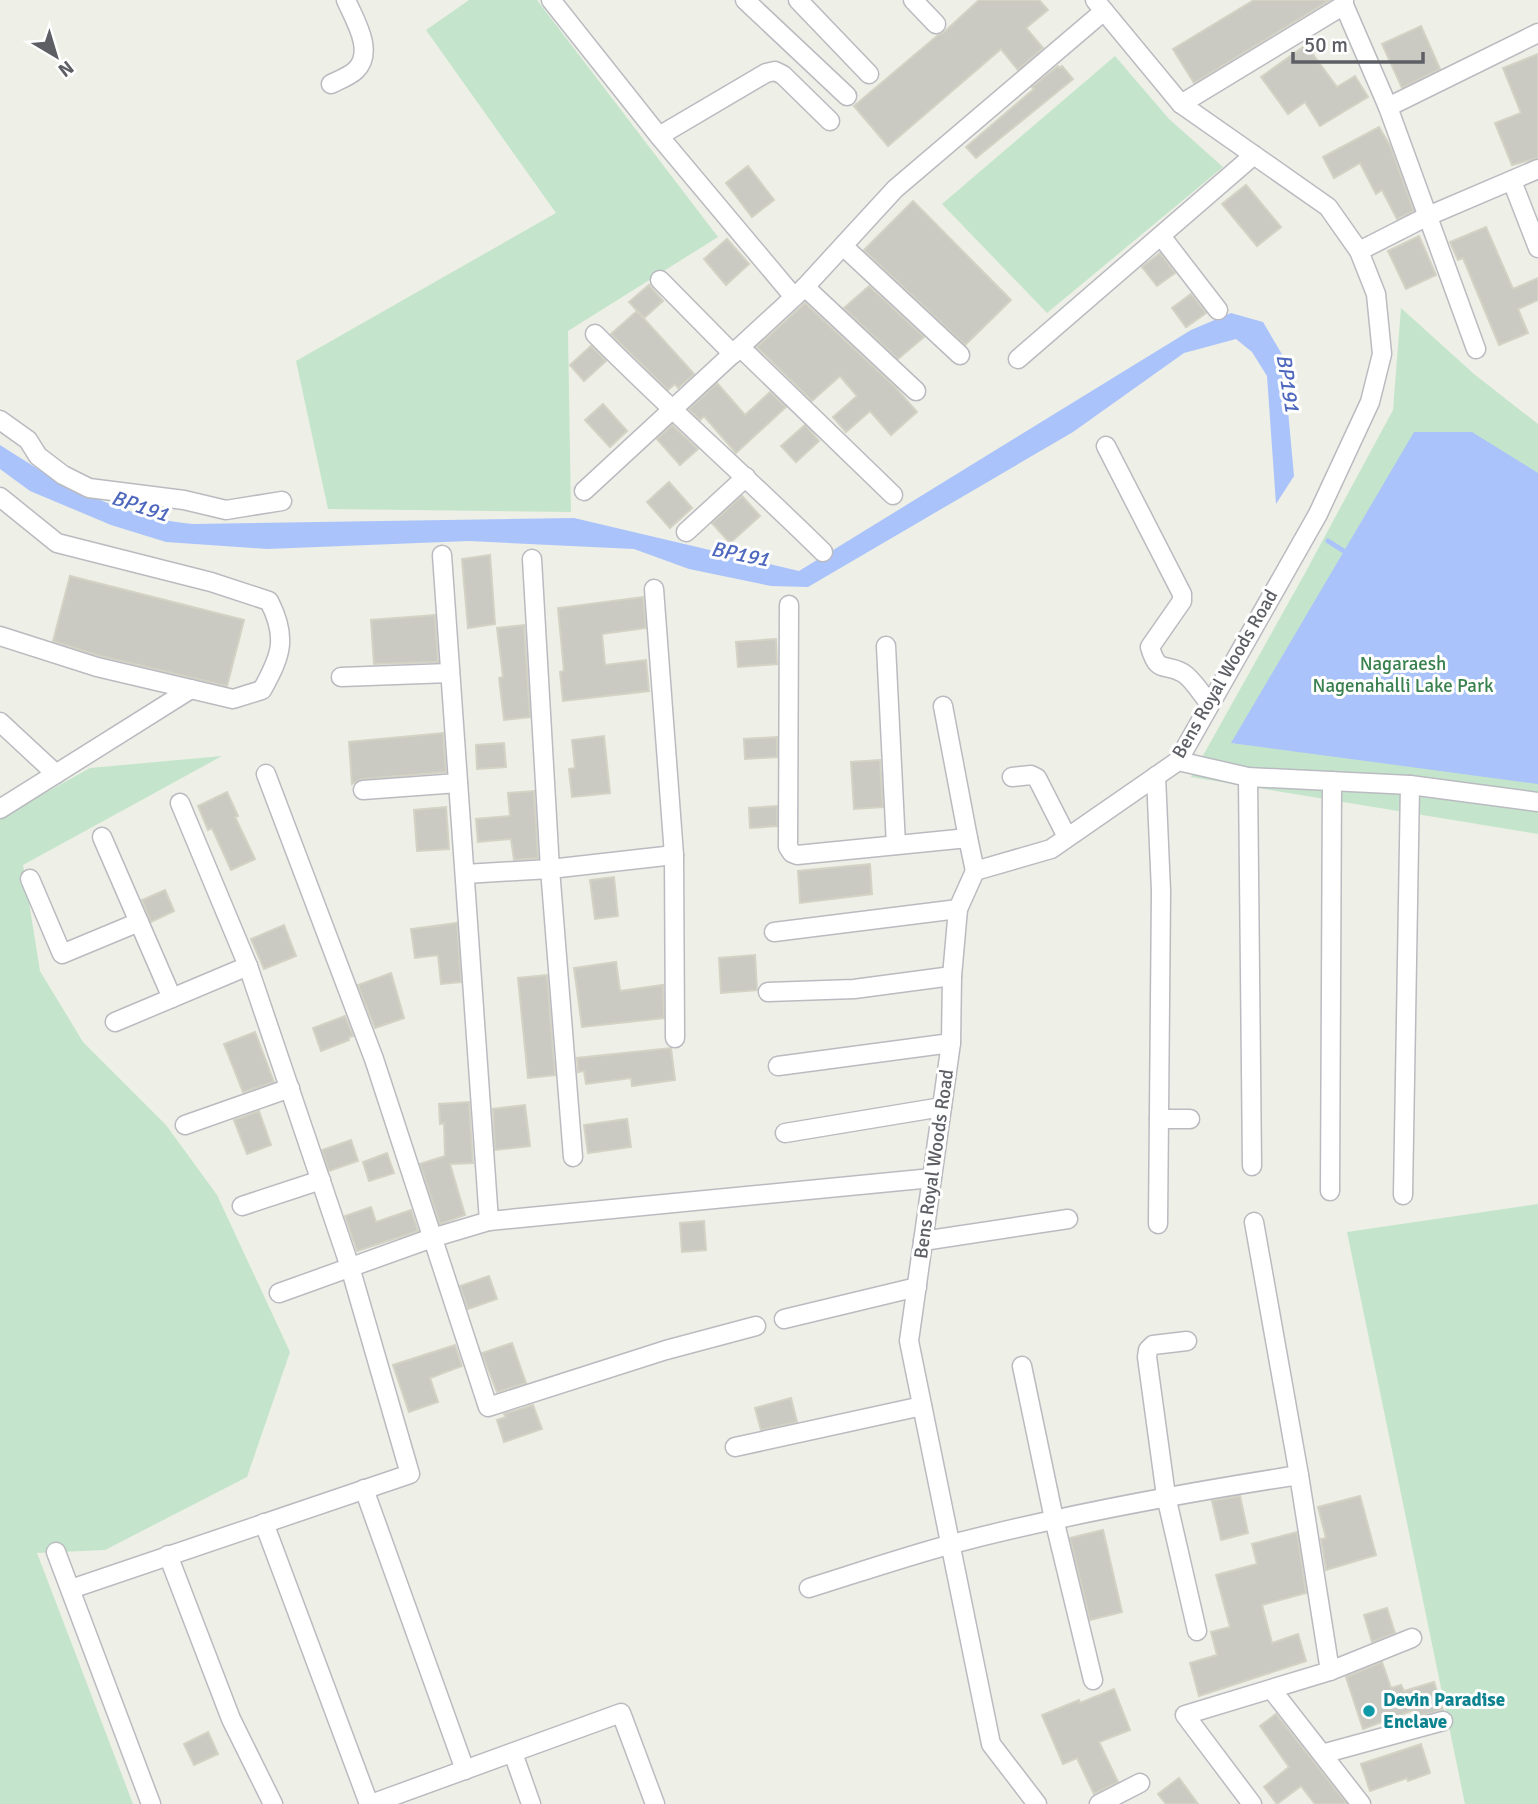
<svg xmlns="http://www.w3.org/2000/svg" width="1538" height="1804" font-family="Signika,sans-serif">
<rect width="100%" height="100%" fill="#eeefe6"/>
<g fill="#c4e5cc">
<polygon points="469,0 537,0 718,237 568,331 571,512 328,509 296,361 556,213 426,30"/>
<polygon points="1115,56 1169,119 1223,167 1047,313 942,204"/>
<polygon points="1401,308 1474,374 1538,424 1538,834 1191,777 1304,575 1393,410"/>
<polygon points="222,756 23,865 40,971 83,1042 166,1125 217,1195 290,1352 247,1477 105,1550 37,1553 133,1804 0,1804 0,818 90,768"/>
<polygon points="1538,1204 1538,1804 1465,1804 1347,1232"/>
</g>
<g fill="#aac3fa">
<path d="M 1231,313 L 1263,322 L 1283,356 L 1294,476 L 1276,504 L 1267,376 L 1252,352 L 1236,339 L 1184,353 L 1073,432 L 808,587 L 771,586 L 689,569 L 634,549 L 469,541 L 267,549 L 166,542 L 111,525 L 30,491 L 0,469 L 0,445 C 58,483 123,518 193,524 L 574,518 L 799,571 L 1191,330 Z"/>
<polygon points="1414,432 1472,432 1538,473 1538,784 1231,743"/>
</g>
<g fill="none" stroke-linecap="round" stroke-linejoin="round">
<polyline stroke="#aac3fa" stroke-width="5" points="1328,541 1350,555"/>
</g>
<g fill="#cacac2" stroke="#d3d2c4" stroke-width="2">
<polygon points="979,0 1039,0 1048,10 1026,28 1043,48 1018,70 1001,49 888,146 854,106 938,35 943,33"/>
<polygon points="1254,0 1330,0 1194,83 1173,49"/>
<polygon points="1421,26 1440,69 1402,88 1382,44"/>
<polygon points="1306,45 1337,87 1355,76 1368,97 1320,126 1305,102 1288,114 1261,77"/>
<polygon points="1538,54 1538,158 1512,165 1495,123 1521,113 1503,68"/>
<polygon points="1058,66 1060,68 1062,66 1073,79 976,158 966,147 1034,89 1032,87"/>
<polygon points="1379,127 1390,146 1414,211 1397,219 1382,190 1376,194 1360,163 1334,178 1323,157"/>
<polygon points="748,166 774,200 752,217 726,183"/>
<polygon points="1246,185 1281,227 1257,246 1222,204"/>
<polygon points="913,201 1011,300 965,345 864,250"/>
<polygon points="1486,227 1513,289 1538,278 1538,300 1518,309 1528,333 1499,345 1463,258 1458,260 1450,242"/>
<polygon points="1419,236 1436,275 1406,289 1388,251"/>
<polygon points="727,239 749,264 726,285 704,259"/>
<polygon points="1160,253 1175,273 1157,286 1142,267"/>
<polygon points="649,285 663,301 644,318 629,302"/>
<polygon points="869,286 924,337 898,359 844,308"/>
<polygon points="1191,294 1206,313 1186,327 1172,308"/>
<polygon points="805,303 895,387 917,412 891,435 870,411 846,432 833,417 857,396 840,376 812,401 757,347"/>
<polygon points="637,311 694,374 678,388 675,384 668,390 611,334"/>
<polygon points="591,346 606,361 584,381 570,365"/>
<polygon points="717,383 745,415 770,392 786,407 736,453 704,416 700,420 689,409"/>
<polygon points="603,404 627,431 610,447 585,420"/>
<polygon points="672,425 698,449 680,465 657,439"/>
<polygon points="805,425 819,441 796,462 781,446"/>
<polygon points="669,482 692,508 670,528 647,502"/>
<polygon points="742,496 760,516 730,543 712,523"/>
<polygon points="490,555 495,624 468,628 462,559"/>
<polygon points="70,576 244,620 227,686 100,656 53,641"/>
<polygon points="643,597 646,628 602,634 605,665 646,660 649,691 563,701 560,672 564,671 558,608"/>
<polygon points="435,615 438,662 374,664 371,620"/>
<polygon points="524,625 530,717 504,720 499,678 503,677 497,628"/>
<polygon points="776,639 777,664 738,667 736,642"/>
<polygon points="443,733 446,772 362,779 352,784 349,742"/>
<polygon points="604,736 610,793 572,797 569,769 575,768 572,740"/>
<polygon points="777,737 777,757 745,759 744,739"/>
<polygon points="504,743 506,767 477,769 476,745"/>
<polygon points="880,760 883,807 854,809 851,762"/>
<polygon points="534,791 538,858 514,860 511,839 478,842 476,819 510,816 508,793"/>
<polygon points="227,792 238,816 235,817 255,859 231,870 212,828 208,830 198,806"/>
<polygon points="777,806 777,826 750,828 749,808"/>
<polygon points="446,807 449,849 417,851 414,810"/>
<polygon points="870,864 872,894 800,903 798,871"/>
<polygon points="614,877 618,916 595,919 590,880"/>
<polygon points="165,890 174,911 151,922 142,900"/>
<polygon points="457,923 461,982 441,984 438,955 415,958 411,929"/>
<polygon points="284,925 296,956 264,969 251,939"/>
<polygon points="755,955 757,990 721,993 719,958"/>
<polygon points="616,962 620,991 663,985 664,1018 582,1027 574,968"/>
<polygon points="391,973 404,1018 375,1028 358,985"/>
<polygon points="547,975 555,1075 528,1078 518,978"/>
<polygon points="345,1016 353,1036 349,1037 349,1040 321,1051 313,1028"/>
<polygon points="255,1032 274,1082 243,1092 224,1044"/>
<polygon points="671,1048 675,1080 632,1086 631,1078 586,1084 584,1071 578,1072 577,1058"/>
<polygon points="469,1102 473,1163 450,1164 465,1215 440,1224 420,1164 445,1156 444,1123 440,1124 439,1104"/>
<polygon points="525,1105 530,1146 495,1150 493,1109"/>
<polygon points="259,1111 271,1145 247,1154 234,1120"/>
<polygon points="627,1119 631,1147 588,1153 584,1125"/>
<polygon points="351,1140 358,1161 329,1171 322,1150"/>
<polygon points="387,1153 394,1173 369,1181 363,1162"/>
<polygon points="371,1207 376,1222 411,1210 418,1231 357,1251 345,1216"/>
<polygon points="704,1221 706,1250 682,1252 680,1223"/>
<polygon points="489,1276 497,1299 468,1309 460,1286"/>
<polygon points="512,1343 526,1383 497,1392 482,1353"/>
<polygon points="455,1345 462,1366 430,1378 438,1402 409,1412 393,1365"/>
<polygon points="791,1398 797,1422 761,1430 755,1408"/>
<polygon points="533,1405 542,1429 504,1442 497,1420 506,1417 504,1414"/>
<polygon points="1240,1496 1248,1533 1221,1540 1212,1501"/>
<polygon points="1360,1496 1376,1555 1326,1570 1321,1539 1326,1538 1318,1507"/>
<polygon points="1103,1530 1122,1612 1090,1620 1070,1538"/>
<polygon points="1297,1532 1306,1593 1262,1605 1272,1643 1298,1634 1306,1661 1199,1696 1190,1663 1217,1655 1211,1632 1230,1627 1216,1575 1257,1564 1252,1544"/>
<polygon points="1387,1608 1395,1633 1372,1642 1364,1615"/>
<polygon points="1382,1662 1391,1688 1401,1685 1404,1691 1434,1682 1443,1710 1416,1717 1414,1710 1363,1729 1346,1677"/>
<polygon points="1114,1689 1130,1730 1099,1742 1118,1782 1094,1794 1077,1758 1063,1764 1042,1715 1079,1700 1080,1703"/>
<polygon points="1276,1714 1347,1804 1315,1804 1301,1786 1277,1804 1264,1787 1289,1767 1260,1726"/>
<polygon points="208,1732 218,1754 194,1765 184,1744"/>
<polygon points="1421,1744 1430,1773 1408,1781 1407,1778 1370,1791 1361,1764"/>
<polygon points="1179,1778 1198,1804 1166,1804 1158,1794"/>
</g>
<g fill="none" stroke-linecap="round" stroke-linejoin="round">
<g stroke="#babbc1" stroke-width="21">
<g id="minor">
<polyline points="551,0 659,136 794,297"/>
<polyline points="745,0 847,96"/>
<polyline points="798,0 869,74"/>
<polyline points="913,0 936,24"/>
<polyline points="1344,0 1344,5 1388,107 1476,349"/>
<path d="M 331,84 C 339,80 350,76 356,70 C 375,51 354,19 346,0"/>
<polyline points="1181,104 1344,5"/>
<polyline points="1388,107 1538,33"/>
<polyline points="659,136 766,73 775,71 783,75 830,121"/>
<polyline points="1512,181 1538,248"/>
<polyline points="1161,236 1218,310"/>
<polyline points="843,246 960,355"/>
<polyline points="1359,251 1428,216 1538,169"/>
<polyline points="660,280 733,354"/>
<polyline points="805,287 916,391"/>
<path d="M 595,334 C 669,409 748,478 823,552"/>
<polyline points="740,347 893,495"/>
<polyline points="1018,359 1254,155"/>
<polyline points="0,420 28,440 38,456 63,475 89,488 184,500 226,510 282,501"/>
<path d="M 1106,446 L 1182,594 L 1182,601 L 1150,647 C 1158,675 1164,662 1183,673 C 1193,679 1202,695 1210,704"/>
<polyline points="584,491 805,287 895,189 1104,11"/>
<path d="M 0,497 L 57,543 L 211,582 L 269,601 C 288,638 281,656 262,690 L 233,699 L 97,667 L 0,636"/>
<polyline points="686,532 746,477"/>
<polyline points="442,555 489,1221"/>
<polyline points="532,559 550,869 573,1157"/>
<polyline points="654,589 674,855 675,1038"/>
<polyline points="789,605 788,847 792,853 797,855 968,838 975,871"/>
<polyline points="886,646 896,845"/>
<polyline points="341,677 450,673"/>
<polyline points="943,706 968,838"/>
<polyline points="0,722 56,774"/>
<polyline points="1178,761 1248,777 1410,785 1403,1195"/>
<polyline points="266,774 374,1059 488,1407 666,1350 756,1326"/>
<polyline points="1156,776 1161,891 1158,1224"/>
<polyline points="1012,777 1031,775 1037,778 1067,837"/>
<polyline points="1248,777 1252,1166"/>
<polyline points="1410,785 1538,802"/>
<polyline points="363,790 458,783"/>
<polyline points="0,809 191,689"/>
<polyline points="102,837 172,998"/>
<polyline points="465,874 550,869 674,855"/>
<polyline points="30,879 62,954 139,922"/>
<polyline points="774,932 958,909"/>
<polyline points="768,992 854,989 952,976"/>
<polyline points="115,1022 248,966"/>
<polyline points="778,1066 951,1043"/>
<polyline points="1159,1119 1190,1119"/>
<polyline points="185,1125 290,1088"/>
<polyline points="785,1133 942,1107"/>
<polyline points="1330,1191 1332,781"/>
<polyline points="242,1206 321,1180"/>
<polyline points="1254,1222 1299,1475 1330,1671"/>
<polyline points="923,1241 1068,1219"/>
<polyline points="279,1293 432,1238 489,1221 932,1178"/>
<polyline points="784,1319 917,1287"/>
<polyline points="1187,1341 1153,1345 1148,1350 1147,1357 1166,1496 1197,1631"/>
<polyline points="1022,1366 1054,1519 1093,1680"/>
<polyline points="735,1447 922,1406"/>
<polyline points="364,1489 465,1770"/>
<polyline points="264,1523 369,1804"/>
<polyline points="56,1552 151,1804"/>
<polyline points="168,1555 231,1719 273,1804"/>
<path d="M 809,1588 C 857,1573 904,1557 952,1544 C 1067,1514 1183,1493 1299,1475"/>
<polyline points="71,1589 410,1474 350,1267 248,966 180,803"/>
<polyline points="1272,1690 1361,1804"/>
<polyline points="513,1753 531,1804"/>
<polyline points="1322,1754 1443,1721"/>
<polyline points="371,1804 621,1713 655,1804"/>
<polyline points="1037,1804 991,1744 909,1341 951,1043 952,976 958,909 975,871 1051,849 1178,761 1318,514 1370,402 1382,354 1376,294 1359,251 1328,207 1181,104 1095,0"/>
<polyline points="1099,1804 1140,1783"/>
<polyline points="1252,1804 1185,1715 1330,1671 1412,1638"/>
</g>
</g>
<use href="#minor" stroke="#fff" stroke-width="18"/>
</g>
<circle fill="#0f9aa8" stroke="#fff" stroke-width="2.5" cx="1369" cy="1711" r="7"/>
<g text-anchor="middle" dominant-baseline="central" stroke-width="6" stroke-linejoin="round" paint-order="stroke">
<g font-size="19" fill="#39804f" stroke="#fff">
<text x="1403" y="664">Nagaraesh<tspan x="1403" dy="22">Nagenahalli Lake Park</tspan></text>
</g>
<g font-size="19" fill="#5d5f65" stroke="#fff">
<text transform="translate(1225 674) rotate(-60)">Bens Royal Woods Road</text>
<text transform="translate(934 1164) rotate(-82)">Bens Royal Woods Road</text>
</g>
<g font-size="19" font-weight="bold" fill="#0d838f" stroke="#fff" text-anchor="start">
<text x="1383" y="1700">Devin Paradise<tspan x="1383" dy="22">Enclave</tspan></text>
</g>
<g font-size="21" font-style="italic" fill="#4d67bd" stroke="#fff">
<text transform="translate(1288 383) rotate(81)">BP191</text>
<text transform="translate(140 506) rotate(18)">BP191</text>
<text transform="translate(740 554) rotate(11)">BP191</text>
</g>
</g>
<g transform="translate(56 56) rotate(142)" stroke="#ffffff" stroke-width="5" paint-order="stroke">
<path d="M0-5L12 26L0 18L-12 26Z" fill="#5d5f65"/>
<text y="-10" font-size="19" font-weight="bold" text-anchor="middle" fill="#5d5f65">N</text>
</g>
<path d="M1293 52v10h130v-10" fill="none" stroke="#5d5f65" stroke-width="3.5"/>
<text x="1304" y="52" font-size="21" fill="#5d5f65" stroke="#ffffff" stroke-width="5" paint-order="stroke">50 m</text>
</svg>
